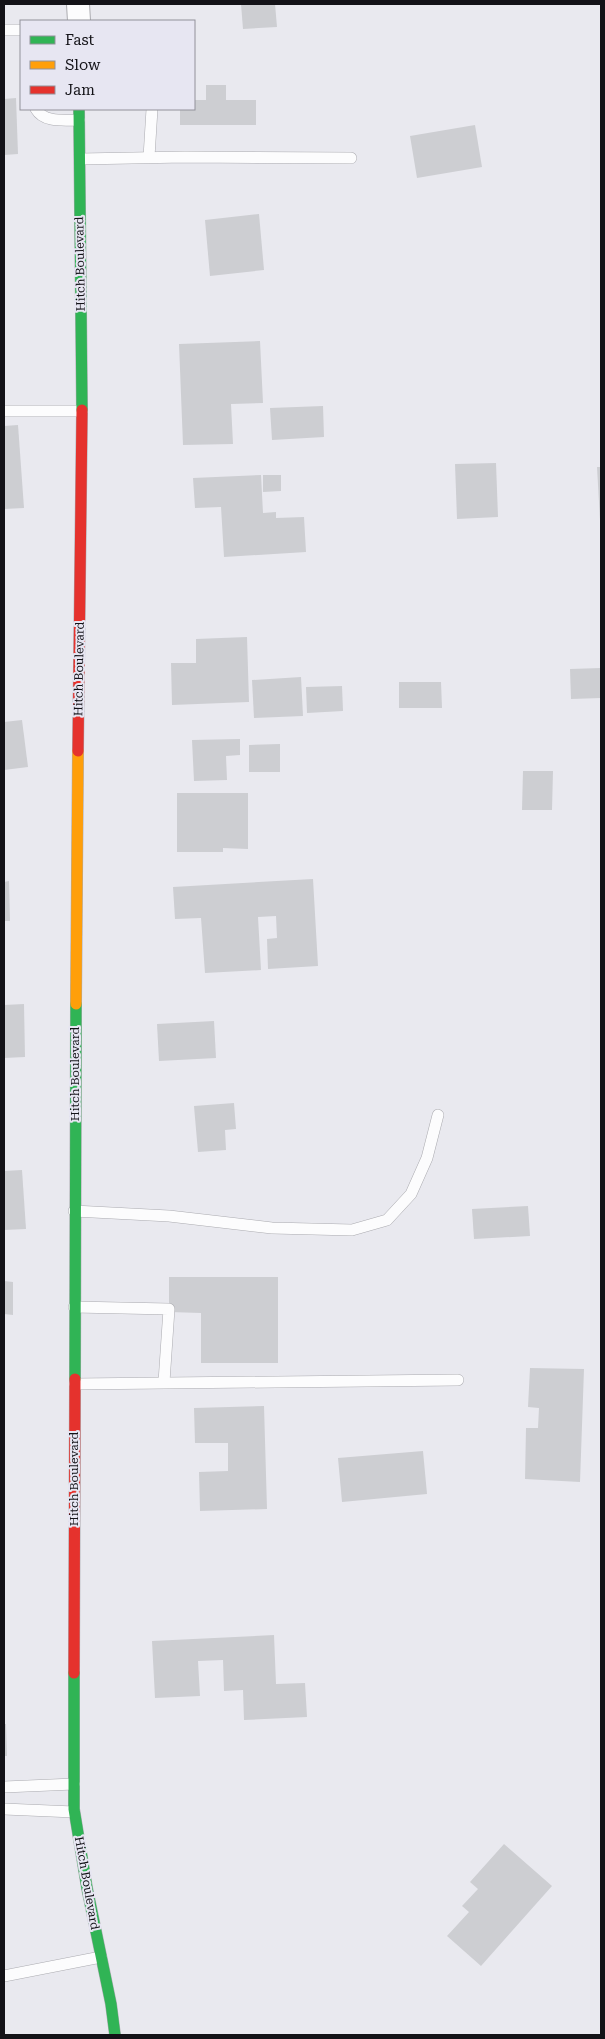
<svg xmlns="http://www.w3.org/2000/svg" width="605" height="2039" font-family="'Roboto Serif',serif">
<rect width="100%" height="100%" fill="#e9e9ef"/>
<g fill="#cdced2">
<polygon points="241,4 275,4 277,27 243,29"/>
<polygon points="206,85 226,85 226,100 256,100 256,125 180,125 180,109 194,109 194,100 206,100"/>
<polygon points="16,98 18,154 4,155 4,99"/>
<polygon points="475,125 482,167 417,178 410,136"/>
<polygon points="259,214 264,270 210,276 205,220"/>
<polygon points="260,341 263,403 231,404 233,444 183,445 179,344"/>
<polygon points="323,406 324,437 272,440 270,408"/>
<polygon points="18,425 24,508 4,509 4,426"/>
<polygon points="496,463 498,517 457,519 455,464"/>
<polygon points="597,467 601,467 601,520 600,520"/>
<polygon points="261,475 263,513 276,512 276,518 304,517 306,552 224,557 221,507 195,508 193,478"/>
<polygon points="263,475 281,475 281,491 263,492"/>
<polygon points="247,637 249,702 172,705 171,663 196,663 196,639"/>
<polygon points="601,668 601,698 571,699 570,669"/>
<polygon points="301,677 303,716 254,718 252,680"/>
<polygon points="399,682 441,682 442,708 399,708"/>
<polygon points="342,686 343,711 307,713 306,687"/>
<polygon points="22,720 28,767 4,770 4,722"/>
<polygon points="240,739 240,755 226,756 227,780 194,781 192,740"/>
<polygon points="280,744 280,772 249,772 249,745"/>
<polygon points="523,771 553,771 552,810 522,810"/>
<polygon points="177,793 248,793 248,849 223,848 223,852 177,852"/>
<polygon points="313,879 318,966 268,969 267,939 277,938 276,916 258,917 261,970 205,973 201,918 175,919 173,887"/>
<polygon points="9,881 10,921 4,921 4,882"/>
<polygon points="24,1004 25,1057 4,1058 4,1005"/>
<polygon points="214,1021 216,1058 159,1061 157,1024"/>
<polygon points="234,1103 236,1129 225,1130 226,1150 198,1152 194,1106"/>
<polygon points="22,1170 26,1229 4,1230 4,1171"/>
<polygon points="528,1206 530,1236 474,1239 472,1209"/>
<polygon points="169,1277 278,1277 278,1363 201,1363 201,1313 169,1312"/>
<polygon points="4,1281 13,1282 13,1315 4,1314"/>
<polygon points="530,1368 584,1369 580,1482 525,1479 526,1428 538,1428 539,1408 528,1407"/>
<polygon points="264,1406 267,1509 200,1511 199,1472 228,1471 228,1443 195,1443 194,1408"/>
<polygon points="423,1451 427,1494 342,1502 338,1458"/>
<polygon points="274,1635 276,1684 305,1683 307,1717 244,1720 243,1690 224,1691 223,1660 198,1661 200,1696 155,1698 152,1641"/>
<polygon points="4,1724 6,1724 7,1756 4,1756"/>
<polygon points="504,1844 552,1886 481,1966 447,1936 469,1912 462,1906 478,1889 470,1882"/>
</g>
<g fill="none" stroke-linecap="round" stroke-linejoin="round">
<g stroke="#ababb0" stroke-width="12">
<g id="lane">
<polyline points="4,30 21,30"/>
<path d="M 36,109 C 44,123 64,120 79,120"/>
<polyline points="149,157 152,109"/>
<polyline points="80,159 185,157 351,158"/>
<polyline points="4,411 82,411"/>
<polyline points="74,1211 169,1216 272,1228 352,1230 387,1220 411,1194 427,1158 438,1115"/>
<polyline points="74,1307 169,1309 164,1382"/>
<polyline points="75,1384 458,1380"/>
<polyline points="4,1787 74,1784"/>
<polyline points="4,1809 74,1812"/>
<polyline points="4,1976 101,1957"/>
</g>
</g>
<g stroke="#ababb0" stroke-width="24">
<polyline id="street" points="78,4 79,21"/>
</g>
<g stroke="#ababb0" stroke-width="12">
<g id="fast">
<polyline points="79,109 82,410"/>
<polyline points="75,1379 76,1004"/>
<polyline points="74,1673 74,1809 87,1888 111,2004 115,2035"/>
</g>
</g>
<g stroke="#ababb0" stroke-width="12">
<polyline id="slow" points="76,1004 78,751"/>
</g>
<g stroke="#ababb0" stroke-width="12">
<g id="jam">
<polyline points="78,751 82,410"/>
<polyline points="74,1673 75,1379"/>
</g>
</g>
<use href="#lane" stroke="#fcfcfd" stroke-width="11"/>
<use href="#street" stroke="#fcfcfd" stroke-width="22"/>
<use href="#fast" stroke="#30b455" stroke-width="11"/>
<use href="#slow" stroke="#ff9f0a" stroke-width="11"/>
<use href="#jam" stroke="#e5322d" stroke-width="11"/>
</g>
<g text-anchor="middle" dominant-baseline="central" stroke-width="4" stroke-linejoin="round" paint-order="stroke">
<g font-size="12" fill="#131217" stroke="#e7e6f2">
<text transform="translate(80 264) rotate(-91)">Hitch Boulevard</text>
<text transform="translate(79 669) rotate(-89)">Hitch Boulevard</text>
<text transform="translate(75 1074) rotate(-90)">Hitch Boulevard</text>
<text transform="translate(74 1479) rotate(-90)">Hitch Boulevard</text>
<text transform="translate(87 1883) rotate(80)">Hitch Boulevard</text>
</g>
</g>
<rect width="605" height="2039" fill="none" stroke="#131217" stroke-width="10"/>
<rect x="20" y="20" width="175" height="90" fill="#e7e6f2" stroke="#92919a"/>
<rect x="30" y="36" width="25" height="8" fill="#30b455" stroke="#92919a"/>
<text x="65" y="45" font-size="15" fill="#131217">Fast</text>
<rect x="30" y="61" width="25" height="8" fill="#ff9f0a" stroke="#92919a"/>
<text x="65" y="70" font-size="15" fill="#131217">Slow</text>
<rect x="30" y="86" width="25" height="8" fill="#e5322d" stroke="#92919a"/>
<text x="65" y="95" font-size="15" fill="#131217">Jam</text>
</svg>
